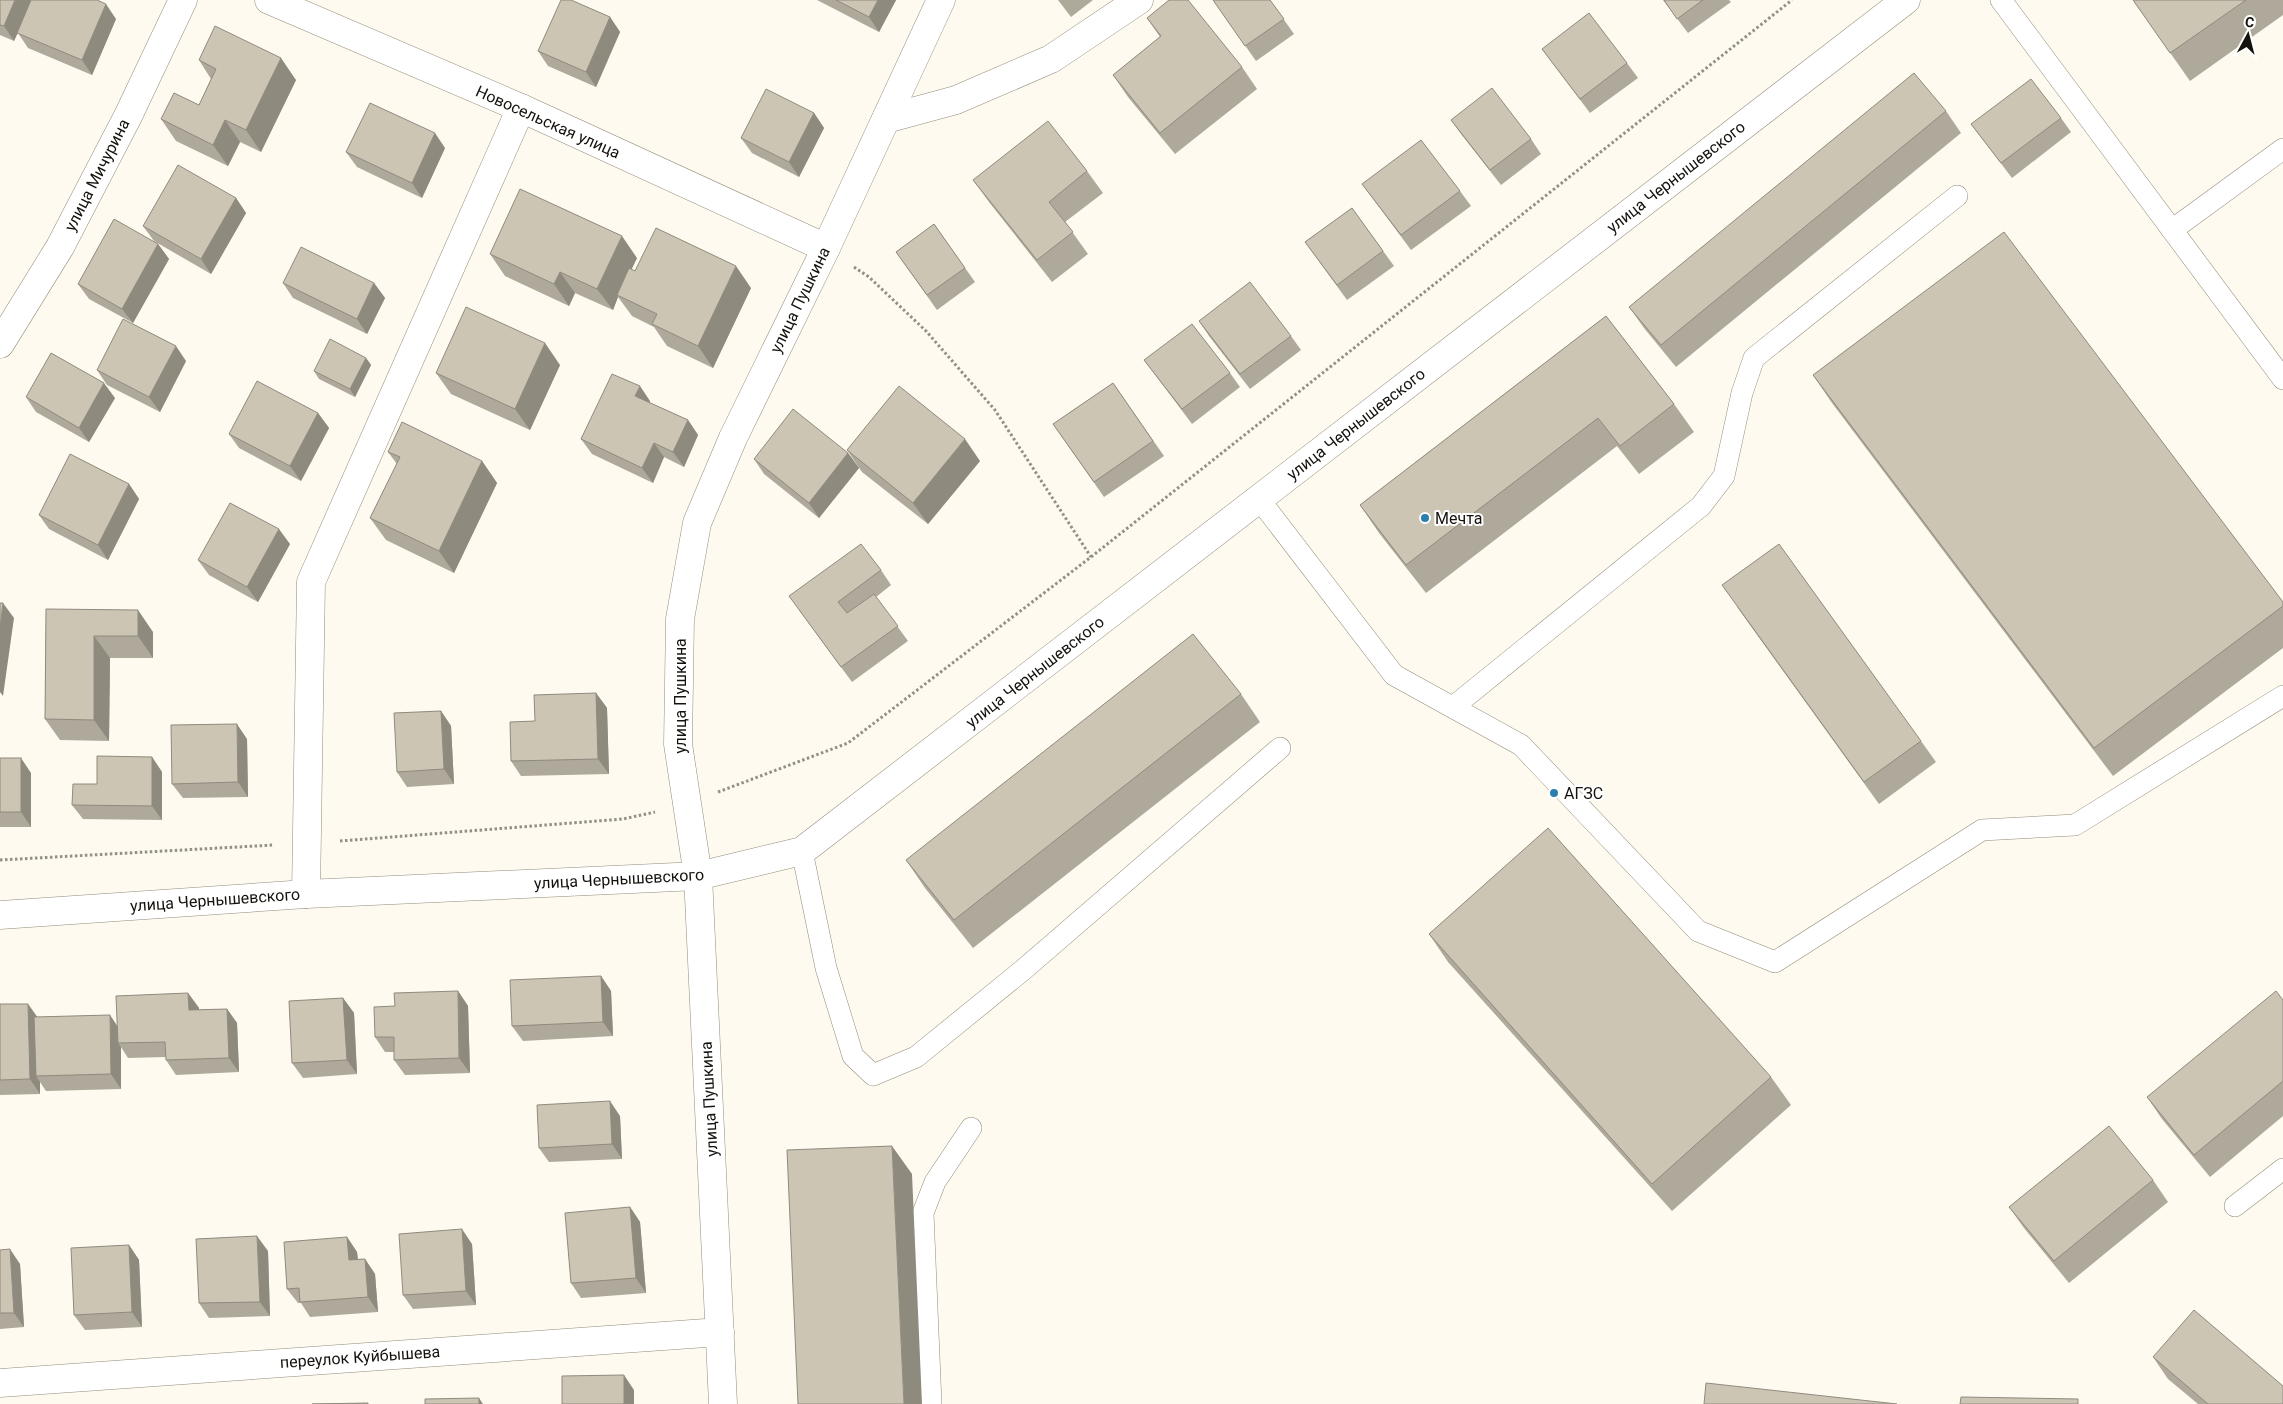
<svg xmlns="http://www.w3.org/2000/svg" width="2283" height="1404" font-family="Roboto,sans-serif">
<rect width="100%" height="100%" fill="#fefaef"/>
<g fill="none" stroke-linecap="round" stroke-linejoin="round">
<g stroke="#938c7c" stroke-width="22">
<g id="service">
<polyline points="2001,0 2283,379"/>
<polyline points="2172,230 2283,149"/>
<polyline points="1259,499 1394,675 1521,745 1698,931 1775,962 1982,830 2075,825 2283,696"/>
<polyline points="1453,707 1701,506 1724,476 1742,393 1754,358 1957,196"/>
<polyline points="802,851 826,968 853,1056 873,1075 916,1057 1023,970 1280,748"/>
<polyline points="2235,1206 2283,1169"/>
<polyline points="931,1404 923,1213 935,1182 971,1128"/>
</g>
</g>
<g stroke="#938c7c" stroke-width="29">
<g id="minor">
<polyline points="269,0 521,108 826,248"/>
<polyline points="886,119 956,100 1051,59 1139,0"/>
<polyline points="0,344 60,247 128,116 183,0"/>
<polyline points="306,894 311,582 521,108"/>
<polyline points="0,915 306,894 698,876 678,744 680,619 697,523 733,438 826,248 941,0"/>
<polyline points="0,1383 720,1332"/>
</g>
</g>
<g stroke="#938c7c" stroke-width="29">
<polyline id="tertiary" points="723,1404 698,876 802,851 1906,0"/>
</g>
<g stroke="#928f87" stroke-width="3" stroke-dasharray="2.5 2.5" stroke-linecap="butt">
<polyline points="854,267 869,277 926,331 995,410 1091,557"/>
<polyline points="718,792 848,743 1091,557 1792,0"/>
<polyline points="340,841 623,819 655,812"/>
<polyline points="0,860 274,845"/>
</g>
<use href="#service" stroke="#fff" stroke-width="21"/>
<use href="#minor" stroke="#fff" stroke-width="28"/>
<use href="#tertiary" stroke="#fff" stroke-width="28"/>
</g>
<g fill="#afa99b">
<polygon points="0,0 116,19 92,75 28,48 18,33 14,41 0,35"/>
<polygon points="817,0 896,0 879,32"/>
<polygon points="1058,0 1093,0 1071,17"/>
<polygon points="1213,0 1270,0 1294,34 1256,61"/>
<polygon points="1663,0 1729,0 1731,2 1688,33"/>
<polygon points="2133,0 2283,0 2283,15 2190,81"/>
<polygon points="610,17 620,32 596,87 548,66 538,51"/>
<polygon points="1147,18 1242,67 1257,89 1175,154 1128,97 1113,75 1160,37"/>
<polygon points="1542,49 1627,63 1638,78 1590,113"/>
<polygon points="199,60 296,80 261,152 240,142 228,166 176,141 161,119 199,105 211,79"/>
<polygon points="1946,111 1961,133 1676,367 1644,328 1629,307"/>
<polygon points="814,113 824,128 799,177 752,153 741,138"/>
<polygon points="2061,118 2071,132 2012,178 1971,124"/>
<polygon points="1451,120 1531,139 1541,154 1501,185 1461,134"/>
<polygon points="445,148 422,198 357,167 346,152"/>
<polygon points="1087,171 1103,193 1065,222 1088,254 1052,282 989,202 973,180"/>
<polygon points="1362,184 1460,191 1471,206 1411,250"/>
<polygon points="236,198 246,213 211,274 154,241 143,226"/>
<polygon points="1352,208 1394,266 1347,300 1305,242"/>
<polygon points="934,224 975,282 937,310 896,252"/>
<polygon points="158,244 169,259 133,323 89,299 78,284"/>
<polygon points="490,254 637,258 631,269 635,271 751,288 713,368 667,346 654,327 632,316 618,297 613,310 575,293 569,306 505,276"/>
<polygon points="283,283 374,283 385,298 367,334 293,298"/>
<polygon points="1606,316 1674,404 1694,432 1639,474 1617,446 1426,593 1379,533 1360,505"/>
<polygon points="1199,321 1291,336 1301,350 1250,389 1209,336"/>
<polygon points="366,358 371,365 355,397 319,379 314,371"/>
<polygon points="1144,360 1230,373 1240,387 1192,424"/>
<polygon points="186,361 160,412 107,385 97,370"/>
<polygon points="560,365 530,430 451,394 436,373"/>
<polygon points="1813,375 2283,602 2283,648 2113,776 1832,403"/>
<polygon points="1113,383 1164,456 1104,497 1053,424"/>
<polygon points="26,397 115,398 89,442 36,412"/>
<polygon points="650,401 650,403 688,420 698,435 684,467 664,457 653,483 592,454 581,439"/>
<polygon points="318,413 329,428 301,481 239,448 229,434"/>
<polygon points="847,450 980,461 928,524 862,472"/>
<polygon points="388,452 482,461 497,483 454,573 386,540 370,518 397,464"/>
<polygon points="848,453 859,468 819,518 764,474 754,459"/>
<polygon points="129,484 139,499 108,560 49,529 39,515"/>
<polygon points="290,544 258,602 209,575 198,560"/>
<polygon points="881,570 891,585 876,597 908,641 852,682 799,610"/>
<polygon points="1737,607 1921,741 1936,762 1879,804"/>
<polygon points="46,609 153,632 153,658 110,658 109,741 60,740 45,719"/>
<polygon points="596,693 607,708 609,774 521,776 511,761"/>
<polygon points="1241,694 1260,722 973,948 925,888 906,860"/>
<polygon points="441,711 451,726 454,784 407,787 397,772"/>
<polygon points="247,739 248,797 183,798 172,784"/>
<polygon points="152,757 162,772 162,820 83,819 72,805 97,784"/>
<polygon points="0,758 31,773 31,827 0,827"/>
<polygon points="1429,934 1771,1077 1791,1105 1672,1211 1448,962"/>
<polygon points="601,976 611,991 613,1036 523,1041 512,1026"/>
<polygon points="458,991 468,1006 470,1073 405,1075 394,1060 394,1052 385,1052 375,1037 395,1006"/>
<polygon points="188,993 199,1008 199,1010 227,1009 237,1023 239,1072 176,1075 166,1060 166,1057 128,1058 121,1047 121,1089 46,1091 40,1082 40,1094 0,1095 0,1004 28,1004 37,1017 117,1026"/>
<polygon points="343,998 354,1013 357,1074 303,1078 292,1063"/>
<polygon points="2283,1000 2283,1116 2210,1177 2162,1119 2147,1097"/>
<polygon points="620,1116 622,1159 549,1162 539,1148"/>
<polygon points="2153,1180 2168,1202 2069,1283 2024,1228 2009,1207"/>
<polygon points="630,1207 640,1222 646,1293 581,1298 571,1283"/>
<polygon points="347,1237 357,1252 358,1259 365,1259 375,1274 378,1312 310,1317 301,1303 298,1303 287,1289"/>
<polygon points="472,1244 476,1305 413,1309 403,1295"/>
<polygon points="129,1245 139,1260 142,1327 85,1330 74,1315"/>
<polygon points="0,1250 20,1264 24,1327 0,1329"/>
<polygon points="268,1251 270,1316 209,1318 199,1303"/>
<polygon points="2153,1357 2283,1404 2198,1404 2168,1379"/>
</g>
<g fill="#8f8a7e">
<polygon points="15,0 31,0 14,41 4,26"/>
<polygon points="878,0 896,0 879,32 869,17"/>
<polygon points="106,4 116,19 92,75 82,60"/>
<polygon points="610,17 620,32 596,87 586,72"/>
<polygon points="281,58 296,80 261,152 246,130"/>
<polygon points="814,113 824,128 799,177 789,162"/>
<polygon points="225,120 240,142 228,166 213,145"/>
<polygon points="435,133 445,148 422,198 412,183"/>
<polygon points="236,198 246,213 211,274 201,259"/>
<polygon points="622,236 637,258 619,296 617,295 618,297 613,310 597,289"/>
<polygon points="158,244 169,259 133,323 122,309"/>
<polygon points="736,266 751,288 713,368 698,346"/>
<polygon points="560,272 575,293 569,306 554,284"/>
<polygon points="374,283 385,298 367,334 357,319"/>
<polygon points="545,343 560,365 530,430 515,409"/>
<polygon points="176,346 186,361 160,412 149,397"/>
<polygon points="366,358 371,365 355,397 350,389"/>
<polygon points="104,383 115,398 89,442 79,428"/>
<polygon points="640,386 650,401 646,411 635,396"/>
<polygon points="318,413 329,428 301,481 290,466"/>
<polygon points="688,420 698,435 684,467 673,452"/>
<polygon points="965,439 980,461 928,524 913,503"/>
<polygon points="654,443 664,457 653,483 642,468"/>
<polygon points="848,453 859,468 819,518 809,503"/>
<polygon points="482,461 497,483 454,573 439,551"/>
<polygon points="129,484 139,499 108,560 98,545"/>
<polygon points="279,529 290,544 258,602 247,587"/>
<polygon points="3,603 14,618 3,696 0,692 0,628"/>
<polygon points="138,610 153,632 153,658 138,636"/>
<polygon points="94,636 110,658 109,741 94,720"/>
<polygon points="596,693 607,708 609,774 598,759"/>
<polygon points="441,711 451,726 454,784 444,769"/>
<polygon points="237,724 247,739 248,797 238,782"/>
<polygon points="152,757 162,772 162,820 152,806"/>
<polygon points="21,758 31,773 31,827 21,812"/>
<polygon points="601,976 611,991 613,1036 603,1022"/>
<polygon points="458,991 468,1006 470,1073 459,1058"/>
<polygon points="188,993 199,1008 199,1025 189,1010"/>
<polygon points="343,998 354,1013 357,1074 347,1060"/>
<polygon points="28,1004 38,1018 36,1076 40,1082 40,1094 30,1079"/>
<polygon points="227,1009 237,1023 239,1072 229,1058"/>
<polygon points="110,1015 120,1030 118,1043 121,1047 121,1089 111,1074"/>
<polygon points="610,1101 620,1116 622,1159 612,1144"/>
<polygon points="892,1146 912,1174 922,1404 904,1404"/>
<polygon points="630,1207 640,1222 646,1293 636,1278"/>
<polygon points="462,1229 472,1244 476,1305 466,1291"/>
<polygon points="257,1236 268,1251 270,1316 260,1302"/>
<polygon points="347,1237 357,1252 359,1275 349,1260"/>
<polygon points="129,1245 139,1260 142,1327 132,1312"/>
<polygon points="10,1249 20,1264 24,1327 14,1313"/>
<polygon points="365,1259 375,1274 378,1312 368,1297"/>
<polygon points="624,1375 634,1390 634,1404 624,1404"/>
<polygon points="479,1398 483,1404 479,1404"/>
</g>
<g fill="#ccc5b4" stroke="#8f8a7e">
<polygon points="0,0 15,0 4,26 0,25"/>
<polygon points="31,0 97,0 106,4 82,60 17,33"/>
<polygon points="561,0 571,0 610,17 586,72 538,51"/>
<polygon points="836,0 878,0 869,17"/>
<polygon points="1169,0 1188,0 1242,67 1160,133 1113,75 1161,36 1147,18"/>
<polygon points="1213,0 1270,0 1284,19 1245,46"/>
<polygon points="1664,0 1703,0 1677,19"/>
<polygon points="2133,0 2246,0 2170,53"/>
<polygon points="1589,13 1627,63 1580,99 1542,49"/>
<polygon points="215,26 281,58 246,130 225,120 213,145 161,119 174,93 199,105 216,69 199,60"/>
<polygon points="1914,73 1946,111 1661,345 1629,307"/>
<polygon points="2031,79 2061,118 2001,163 1971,124"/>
<polygon points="1492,88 1531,139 1490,170 1451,120"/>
<polygon points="766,89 814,113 789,162 741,138"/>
<polygon points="370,103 435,133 412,183 346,152"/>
<polygon points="1048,121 1087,171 1049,202 1073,232 1037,260 973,180"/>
<polygon points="1421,140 1460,191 1401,235 1362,184"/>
<polygon points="178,165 236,198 201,259 143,226"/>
<polygon points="520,189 622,236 597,289 560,272 554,284 490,254"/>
<polygon points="1352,208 1383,251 1337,285 1305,242"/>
<polygon points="114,219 158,244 122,309 78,284"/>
<polygon points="934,224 965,268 927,295 896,252"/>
<polygon points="656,228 736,266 698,346 652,324 657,314 617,295 629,268 635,271"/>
<polygon points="2004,232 2283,602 2283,606 2094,748 1813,375"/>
<polygon points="301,247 374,283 357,319 283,283"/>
<polygon points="1250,282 1291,336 1240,374 1199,321"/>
<polygon points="466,307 545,343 515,409 436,373"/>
<polygon points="1606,316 1674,404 1620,446 1598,418 1406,565 1360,505"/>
<polygon points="123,319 176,346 149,397 97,370"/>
<polygon points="1192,324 1230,373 1182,409 1144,360"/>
<polygon points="330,339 366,358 350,389 314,371"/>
<polygon points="51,353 104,383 79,428 26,397"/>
<polygon points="612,374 640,386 635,396 688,420 673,452 654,443 642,468 581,439"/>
<polygon points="257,381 318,413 290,466 229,434"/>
<polygon points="1113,383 1153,441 1094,482 1053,424"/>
<polygon points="899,386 965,439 913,503 847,450"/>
<polygon points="793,409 848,453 809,503 754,459"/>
<polygon points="402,422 482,461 439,551 370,518 400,457 388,452"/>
<polygon points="70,454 129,484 98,545 39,515"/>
<polygon points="230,503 279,529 247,587 198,560"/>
<polygon points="861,544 881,570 838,602 847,613 874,594 898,626 841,667 789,596"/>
<polygon points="1779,544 1921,741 1864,782 1722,585"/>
<polygon points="0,603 3,603 0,628"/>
<polygon points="46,609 138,610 138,636 94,636 94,720 45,719"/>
<polygon points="1193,634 1241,694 954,920 906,860"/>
<polygon points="596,693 598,759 511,761 510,722 535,721 534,695"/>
<polygon points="441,711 444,769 397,772 394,713"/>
<polygon points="237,724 238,782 172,784 171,725"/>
<polygon points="97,756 152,757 152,806 72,805 73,784 97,784"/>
<rect x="0" y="758" width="21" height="54"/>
<polygon points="1548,828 1771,1077 1652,1184 1429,934"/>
<polygon points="601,976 603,1022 512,1026 510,980"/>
<polygon points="458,991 459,1058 394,1060 394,1037 375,1037 374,1007 395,1006 394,993"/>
<polygon points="2276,991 2283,1000 2283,1081 2194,1155 2147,1097"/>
<polygon points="188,993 189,1010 227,1009 229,1058 166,1060 165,1042 118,1043 116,996"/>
<polygon points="343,998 347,1060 292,1063 289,1001"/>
<polygon points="0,1004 28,1004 30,1079 0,1080"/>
<polygon points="110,1015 111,1074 36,1076 34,1017"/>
<polygon points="610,1101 612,1144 539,1148 537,1105"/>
<polygon points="2109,1126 2153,1180 2054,1261 2009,1207"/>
<polygon points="892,1146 904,1404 798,1404 787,1150"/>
<polygon points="630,1207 636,1278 571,1283 565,1213"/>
<polygon points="462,1229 466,1291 403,1295 399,1234"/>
<polygon points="257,1236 260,1302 199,1303 196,1239"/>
<polygon points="347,1237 349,1260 365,1259 368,1297 300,1302 299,1288 287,1289 284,1242"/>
<polygon points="129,1245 132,1312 74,1315 71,1248"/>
<polygon points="10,1249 14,1313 0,1313 0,1250"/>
<polygon points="2194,1310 2283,1386 2283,1404 2208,1404 2153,1357"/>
<polygon points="624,1375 624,1404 562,1404 562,1376"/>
<polygon points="1706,1383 1897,1404 1704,1404"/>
<polygon points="1961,1397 2078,1399 2078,1404 1960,1404"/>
<polygon points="479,1398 479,1404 425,1404 425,1399"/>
<polygon points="368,1403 368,1404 312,1404"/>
</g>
<g fill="#2b7faf" stroke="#fff" stroke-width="2">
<circle cx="1425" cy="518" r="5"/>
<circle cx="1554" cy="793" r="5"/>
</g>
<g text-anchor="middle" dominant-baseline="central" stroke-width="4" stroke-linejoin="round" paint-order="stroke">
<g font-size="16" fill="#15120d" stroke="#fff">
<text transform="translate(548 122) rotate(24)">Новосельская улица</text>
<text transform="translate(97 175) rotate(-63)">улица Мичурина</text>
<text transform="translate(1676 177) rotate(-38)">улица Чернышевского</text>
<text transform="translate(800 300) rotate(-64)">улица Пушкина</text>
<text transform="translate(1356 424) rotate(-38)">улица Чернышевского</text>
<text transform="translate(1035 672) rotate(-38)">улица Чернышевского</text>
<text transform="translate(680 696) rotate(-90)">улица Пушкина</text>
<text transform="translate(619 879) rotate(-3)">улица Чернышевского</text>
<text transform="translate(215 900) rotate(-4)">улица Чернышевского</text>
<text transform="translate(709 1099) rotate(-93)">улица Пушкина</text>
<text transform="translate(360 1357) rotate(-4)">переулок Куйбышева</text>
</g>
<g font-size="16" fill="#15120d" stroke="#fff" text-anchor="start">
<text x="1435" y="518">Мечта</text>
<text x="1564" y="793">АГЗС</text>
</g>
</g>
<g transform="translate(2248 35) rotate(7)" stroke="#ffffff" stroke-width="4" paint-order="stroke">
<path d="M0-4L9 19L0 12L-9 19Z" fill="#15120d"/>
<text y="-8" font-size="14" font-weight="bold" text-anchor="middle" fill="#15120d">С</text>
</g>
</svg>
